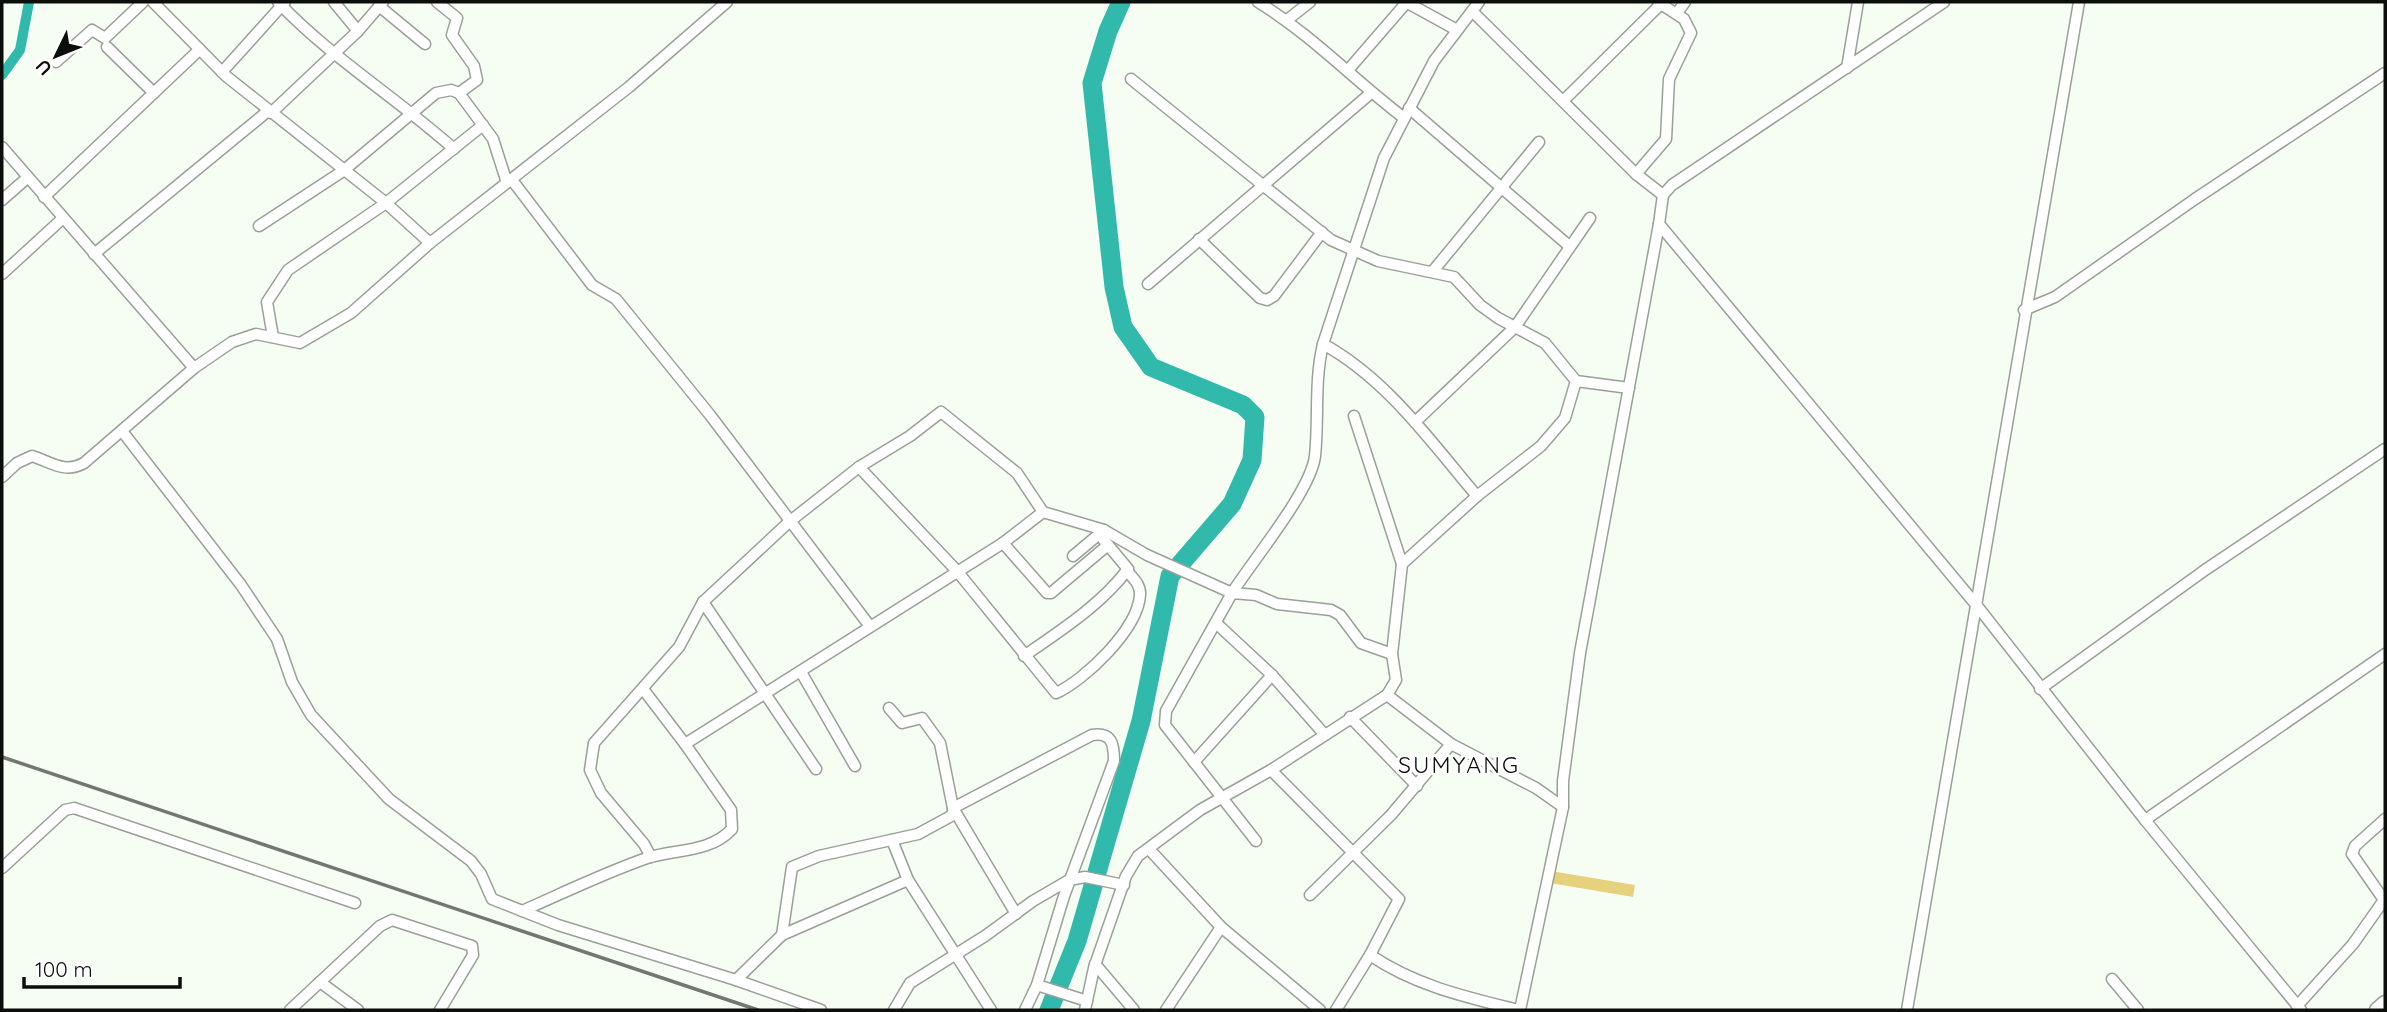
<svg xmlns="http://www.w3.org/2000/svg" width="2387" height="1012" font-family="Quicksand,sans-serif">
<rect width="100%" height="100%" fill="#f6fef4"/>
<polygon fill="#e6d27d" points="1551,871 1635,885 1633,897 1550,883"/>
<g fill="none" stroke-linecap="round" stroke-linejoin="round">
<polyline stroke="#31baab" stroke-width="10" points="2,75 20,50 29,2"/>
<polyline stroke="#31baab" stroke-width="19" points="1049,1010 1077,941 1141,721 1170,576 1232,504 1252,460 1255,417 1243,405 1151,367 1123,327 1114,287 1092,83 1108,31 1121,2"/>
<g stroke="#99a098" stroke-width="13">
<g id="street">
<polyline points="153,2 226,76 386,203 430,243"/>
<path d="M 278,2 C 329,56 398,99 454,149"/>
<polyline points="334,2 358,31 383,2"/>
<polyline points="437,2 457,18 452,35 474,66 477,80 459,93 493,139 507,183"/>
<path d="M 1258,2 C 1312,35 1354,80 1404,118"/>
<polyline points="1406,2 1457,30"/>
<polyline points="1479,2 1472,11 1636,174 1663,195"/>
<polyline points="1944,2 1672,185 1663,195 1659,224 1978,607 2145,820"/>
<polyline points="379,6 425,44"/>
<polyline points="1677,13 1685,2"/>
<polyline points="1287,20 1310,2"/>
<polyline points="107,47 154,93"/>
<polyline points="56,62 92,30 105,38 143,2"/>
<polyline points="1847,68 1858,2"/>
<polyline points="1349,69 1407,2"/>
<polyline points="222,72 285,2"/>
<polyline points="1131,79 1331,240 1378,261 1454,277 1480,305 1498,318 1545,343 1576,381 1629,388"/>
<polyline points="1563,101 1661,4"/>
<polyline points="1409,108 1568,245"/>
<polyline points="271,113 358,31"/>
<polyline points="2,147 194,368"/>
<polyline points="1636,174 1666,139 1669,79 1691,33 1684,19 1658,2"/>
<polyline points="512,180 592,285 616,299 710,415 869,625"/>
<polyline points="44,197 198,51"/>
<polyline points="2,200 27,178"/>
<polyline points="259,226 343,171 436,93 451,90 459,93"/>
<polyline points="1199,239 1260,298 1267,300 1274,296 1322,232"/>
<polyline points="94,254 268,111"/>
<polyline points="1433,271 1539,142"/>
<polyline points="2,274 62,219"/>
<polyline points="1148,284 1371,93"/>
<polyline points="2024,310 2055,297 2195,199 2385,73"/>
<polyline points="273,337 267,302 288,270 386,203 483,125"/>
<path d="M 1323,344 C 1387,379 1431,442 1477,496"/>
<polyline points="1354,416 1402,564"/>
<polyline points="1415,422 1515,327 1590,218"/>
<polyline points="122,431 241,585 277,639 292,682 311,715 389,799 471,861 481,874 492,899 558,925 736,980 821,1010"/>
<path d="M 859,467 L 957,571 L 1056,693 C 1085,680 1138,629 1140,595 C 1141,585 1133,578 1127,571"/>
<path d="M 2,477 L 17,463 L 32,456 C 51,462 65,474 84,463 L 194,368 L 232,342 L 256,334 L 300,343 L 351,313 L 430,243 L 629,87 L 727,2"/>
<polyline points="1003,543 1047,593 1051,593 1108,545"/>
<polyline points="1073,556 1104,530"/>
<polyline points="703,602 816,769"/>
<polyline points="1216,623 1272,675"/>
<path d="M 1024,656 C 1060,631 1101,605 1128,569 L 1103,539 L 1105,531"/>
<polyline points="801,672 855,766"/>
<polyline points="643,689 685,744 1003,543 1043,512"/>
<polyline points="2040,689 2205,570 2385,449"/>
<polyline points="889,708 902,723 922,718 940,743 953,808 1016,914"/>
<polyline points="1350,717 1417,786"/>
<polyline points="1451,744 1536,788 1563,807"/>
<polyline points="1194,762 1165,725 1166,711 1232,593 1256,595 1277,604 1331,610 1340,615 1361,643 1392,654"/>
<polyline points="1271,770 1399,899 1370,955 1336,1010"/>
<polyline points="892,840 908,880 991,1010"/>
<polyline points="1256,841 1194,762 1272,675 1325,735"/>
<polyline points="1149,849 1221,927 1320,1010"/>
<path d="M 651,857 L 644,844 L 601,793 L 590,770 L 594,743 L 679,647 L 703,602 L 789,522 L 859,467 L 910,436 L 941,412 L 1017,473 L 1043,512 L 1104,530 L 1147,555 L 1232,593 C 1252,561 1311,491 1315,456 C 1319,419 1314,382 1323,344 L 1384,158 L 1434,61 L 1472,11"/>
<polyline points="2,868 65,810 74,808 355,903"/>
<polyline points="1310,895 1391,815 1451,744 1387,695"/>
<path d="M 522,911 C 563,893 604,873 647,858 C 675,849 710,853 732,829 L 731,810 L 685,744"/>
<polyline points="782,935 908,880"/>
<path d="M 1370,955 C 1416,986 1466,997 1518,1010"/>
<polyline points="1095,964 1134,1010"/>
<polyline points="2112,979 2138,1010"/>
<path d="M 736,980 L 782,935 L 792,867 L 819,856 L 918,834 L 953,815 L 953,808 L 1092,735 C 1112,732 1114,744 1114,761 L 1064,896 L 1037,985 L 1025,1010"/>
<polyline points="320,982 358,1010"/>
<polyline points="1037,985 1087,1001"/>
<polyline points="2297,1006 2353,944 2384,900 2352,854 2355,846 2385,819"/>
<polyline points="290,1010 380,926 392,920 472,946 473,955 440,1010"/>
<polyline points="894,1010 910,983 985,936 1033,901 1069,880 1085,877 1124,885"/>
<polyline points="1085,1010 1094,968 1126,876 1138,856 1200,810 1271,770 1387,695 1396,680 1392,654 1402,564 1477,496 1541,446 1565,418 1576,381"/>
<polyline points="1166,1010 1221,927"/>
<polyline points="1520,1010 1563,807 1563,781 1580,653 1659,224"/>
<polyline points="1907,1010 2079,2"/>
<polyline points="2301,1010 2145,820 2385,654"/>
</g>
</g>
<g stroke="#99a098" stroke-width="17">
<polyline id="secondary" points="2377,1010 2385,1003"/>
</g>
<use href="#street" stroke="#fff" stroke-width="10"/>
<use href="#secondary" stroke="#fff" stroke-width="14"/>
<polyline stroke="#737771" stroke-width="3.5" points="2,757 758,1010"/>
</g>
<g text-anchor="middle" dominant-baseline="central" stroke-width="6" stroke-linejoin="round" paint-order="stroke">
<g font-size="23" letter-spacing="2" fill="#0c0e0b" stroke="#fff">
<text x="1459" y="764">SUMYANG</text>
</g>
</g>
<rect width="2387" height="1012" fill="none" stroke="#0c0e0b" stroke-width="7"/>
<g transform="translate(56 56) rotate(227)" stroke="#ffffff" stroke-width="5" paint-order="stroke">
<path d="M0-5L12 26L0 18L-12 26Z" fill="#0c0e0b"/>
<text y="-10" font-size="19" font-weight="bold" text-anchor="middle" fill="#0c0e0b">U</text>
</g>
<path d="M24 977v10h156v-10" fill="none" stroke="#0c0e0b" stroke-width="3.5"/>
<text x="35" y="977" font-size="21" fill="#0c0e0b" stroke="#ffffff" stroke-width="5" paint-order="stroke">100 m</text>
</svg>
